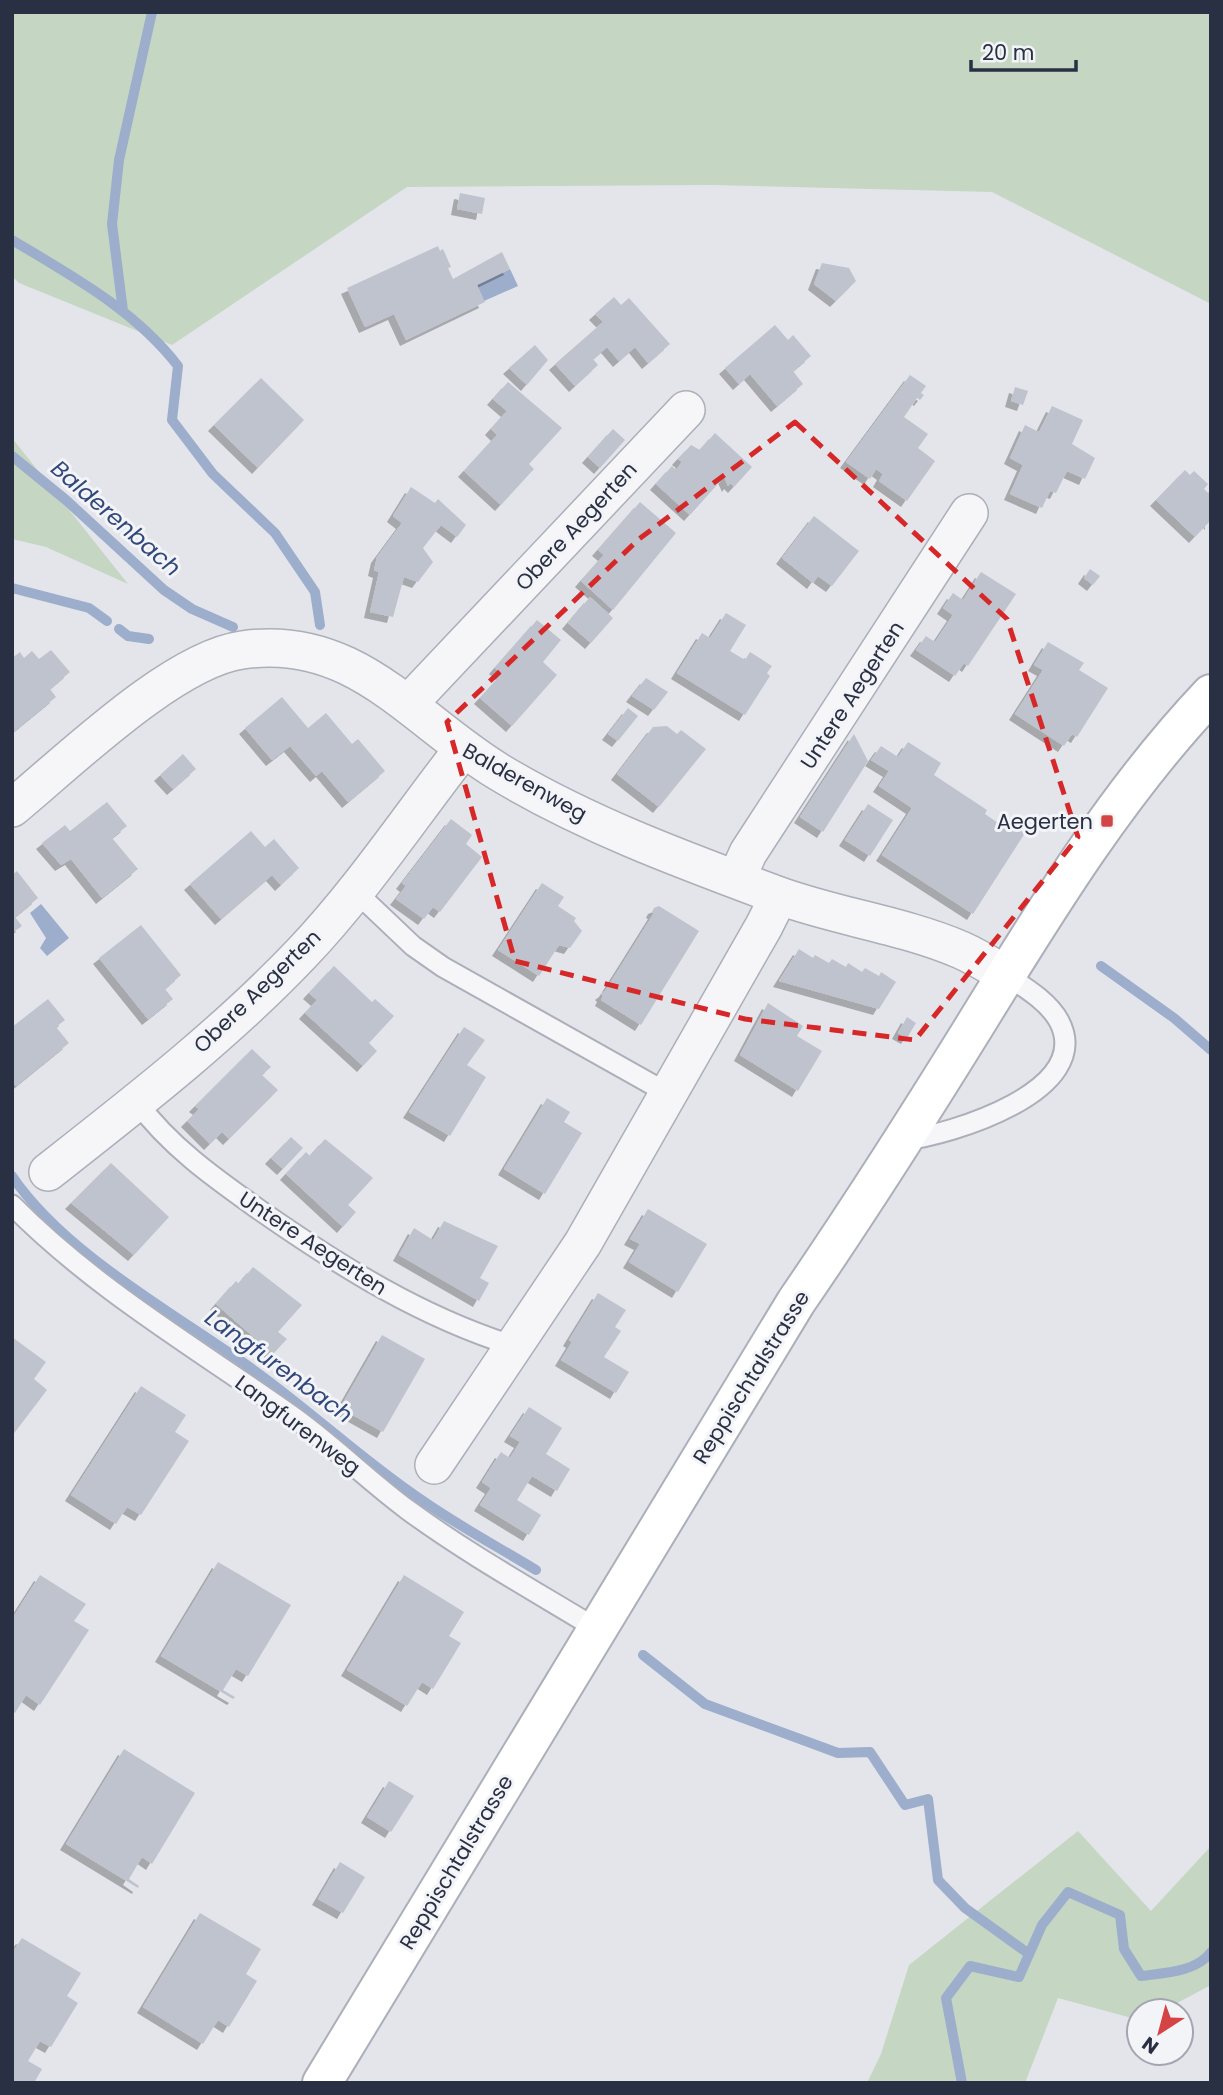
<svg xmlns="http://www.w3.org/2000/svg" width="1223" height="2095" font-family="Poppins,sans-serif">
<defs>
<filter id="shadow"><feDropShadow dx="-6" dy="6" stdDeviation="0" flood-color="#0004"/></filter>
</defs>
<rect width="100%" height="100%" fill="#e3e5eb"/>
<g fill="#c5d6c3">
<polygon points="12,12 1211,12 1211,304 992,192 712,185 407,187 172,345 19,283 12,276"/>
<polygon points="12,438 128,584 46,547 12,539"/>
<polygon points="1078,1831 1151,1911 1211,1846 1211,1985 1162,2011 1139,2011 1139,2020 1058,1998 1025,2083 867,2083 881,2054 909,1965"/>
</g>
<g fill="#9dadcc">
<polygon points="510,269 518,286 484,301 477,285"/>
<polygon points="41,904 69,938 47,956 40,948 46,938 30,913"/>
</g>
<g fill="none" stroke-linecap="round" stroke-linejoin="round">
<g stroke="#9dadcc" stroke-width="10">
<path d="M 12,240 C 72,276 135,310 178,366 L 172,420 L 213,474 L 275,533 L 315,592 L 320,625"/>
<polyline points="123,311 112,224 119,160 152,12"/>
<polyline points="12,456 66,500 164,590 192,609 233,627"/>
<polyline points="12,588 89,608 107,621"/>
<polyline points="119,629 128,636 149,639"/>
<polyline points="1101,966 1174,1018 1211,1050"/>
<path d="M 12,1176 C 67,1257 182,1317 259,1374 C 315,1415 366,1463 423,1501 C 459,1526 498,1547 536,1570"/>
<polyline points="643,1655 705,1704 838,1753 870,1752 905,1805 928,1799 938,1880 965,1908 1029,1954"/>
<path d="M 962,2083 L 946,1998 L 970,1966 L 1019,1977 L 1042,1925 L 1068,1892 L 1120,1915 L 1124,1949 L 1141,1976 C 1164,1973 1197,1972 1211,1952"/>
</g>
</g>
<g fill="#bfc3ce" filter="url(#shadow)">
<polygon points="460,193 485,198 482,214 457,209"/>
<polygon points="438,246 440,251 443,249 451,267 448,268 453,279 502,252 510,269 477,285 485,302 406,340 394,314 365,327 347,288"/>
<polygon points="822,263 849,268 856,281 836,301 814,284"/>
<polygon points="614,297 621,305 629,298 670,344 648,363 635,347 619,361 607,347 593,359 598,365 575,386 555,364 603,322 595,314"/>
<polygon points="775,325 788,340 793,335 811,356 793,371 803,384 777,406 750,374 739,384 725,368"/>
<polygon points="535,345 548,360 527,385 509,368"/>
<polygon points="910,375 926,386 921,393 924,395 920,400 917,398 904,417 928,434 918,448 935,461 907,501 879,481 883,474 876,469 870,479 846,462"/>
<polygon points="261,378 304,420 258,468 214,425"/>
<polygon points="508,382 562,428 529,464 534,469 501,505 464,471 497,435 491,429 507,411 493,399"/>
<polygon points="1015,387 1028,391 1023,405 1011,401"/>
<polygon points="1052,406 1083,420 1072,444 1095,458 1085,479 1067,471 1056,493 1050,491 1042,508 1010,494 1023,465 1010,458 1025,425 1039,432"/>
<polygon points="613,429 625,440 600,468 588,457"/>
<polygon points="715,433 752,467 734,487 730,483 728,486 724,477 690,515 656,484 672,466 676,470 682,462 678,459 691,445 700,450"/>
<polygon points="1185,470 1190,475 1194,471 1208,484 1204,489 1208,493 1211,490 1211,524 1209,522 1195,537 1156,500"/>
<polygon points="411,487 435,503 438,499 466,525 457,537 441,525 423,548 433,562 418,582 404,577 393,617 370,612 379,572 374,570 377,557 402,523 393,516"/>
<polygon points="640,502 676,533 613,610 581,581 604,555 598,550"/>
<polygon points="814,516 859,551 832,586 818,576 813,583 782,558"/>
<polygon points="1090,569 1100,576 1093,585 1084,578"/>
<polygon points="981,572 1016,594 968,666 964,663 955,676 916,650 926,636 935,642 953,615 943,608 953,593 963,600"/>
<polygon points="590,597 613,618 591,643 568,623"/>
<polygon points="726,613 746,625 730,651 745,660 750,652 772,666 767,673 770,676 745,715 677,673 702,633 710,638"/>
<polygon points="537,620 561,640 543,662 557,675 512,726 480,698 502,674 495,668"/>
<polygon points="1048,642 1084,663 1079,670 1108,688 1077,737 1072,734 1064,746 1015,714 1043,670 1034,665"/>
<polygon points="51,650 70,672 50,689 56,697 12,733 12,658 20,652 24,658 32,651 39,659"/>
<polygon points="646,678 668,692 654,710 632,696"/>
<polygon points="282,697 308,728 326,713 352,744 358,739 385,771 348,802 322,771 316,776 290,746 272,760 245,728"/>
<polygon points="628,708 638,716 618,741 608,734"/>
<polygon points="667,726 677,734 681,730 706,749 659,807 617,774 653,727"/>
<polygon points="854,734 868,761 823,832 800,817"/>
<polygon points="908,742 941,763 934,775 987,810 985,814 1011,832 1014,827 1025,833 973,914 882,855 912,808 879,786 889,771 871,760 881,746 898,757"/>
<polygon points="183,754 196,769 173,789 160,775"/>
<polygon points="107,802 127,826 112,838 138,869 102,898 71,859 61,865 42,843 65,825 70,831"/>
<polygon points="868,804 893,820 870,856 845,840"/>
<polygon points="451,819 472,835 466,844 482,857 440,912 433,907 424,919 396,899 406,886 402,883"/>
<polygon points="251,831 265,847 274,839 299,868 281,885 272,875 221,919 190,884"/>
<polygon points="17,871 38,898 15,917 22,926 12,933 12,875"/>
<polygon points="542,883 564,897 558,906 576,918 574,921 582,931 570,948 559,945 539,976 498,950"/>
<polygon points="659,906 699,931 641,1025 601,1000 603,996 601,994 605,991 629,953 654,913 652,912 654,908"/>
<polygon points="141,925 181,975 165,989 173,999 148,1019 99,958"/>
<polygon points="799,949 813,958 815,955 829,963 832,959 846,967 848,963 862,972 865,968 879,976 881,972 896,982 879,1009 779,981"/>
<polygon points="334,966 372,1002 375,999 394,1016 369,1043 377,1051 363,1066 305,1013 317,1000 309,993"/>
<polygon points="48,999 65,1020 56,1027 69,1043 16,1086 12,1081 12,1027"/>
<polygon points="768,1003 803,1026 797,1036 822,1051 798,1091 740,1055"/>
<polygon points="907,1017 916,1023 907,1038 898,1033"/>
<polygon points="464,1027 485,1040 467,1065 486,1077 450,1136 409,1112"/>
<polygon points="252,1049 271,1067 262,1075 278,1090 229,1139 222,1132 210,1144 187,1121 199,1109 195,1106"/>
<polygon points="547,1098 570,1112 564,1122 582,1133 545,1194 504,1169"/>
<polygon points="291,1137 303,1148 283,1169 271,1158"/>
<polygon points="325,1139 373,1178 348,1205 356,1212 343,1227 286,1174 306,1152 310,1156"/>
<polygon points="111,1163 169,1217 134,1255 71,1203"/>
<polygon points="648,1209 707,1244 678,1292 629,1262 640,1244 630,1239"/>
<polygon points="444,1221 498,1246 480,1278 489,1283 479,1301 399,1255 414,1228 433,1240"/>
<polygon points="253,1267 302,1305 278,1332 287,1339 273,1354 216,1304 236,1281 239,1284"/>
<polygon points="598,1293 626,1310 615,1327 621,1331 604,1357 629,1372 616,1393 561,1360 572,1342 569,1340"/>
<polygon points="382,1335 425,1359 383,1432 340,1408"/>
<polygon points="12,1337 46,1362 34,1379 47,1390 12,1436"/>
<polygon points="141,1386 186,1415 175,1432 189,1441 141,1515 127,1507 116,1524 71,1495"/>
<polygon points="529,1407 562,1428 546,1454 570,1469 557,1491 532,1476 517,1500 541,1515 529,1535 480,1505 491,1488 482,1482 501,1452 510,1458 520,1442 510,1436"/>
<polygon points="218,1562 291,1605 248,1676 236,1669 223,1690 235,1697 233,1699 161,1656"/>
<polygon points="40,1575 86,1604 74,1621 89,1630 40,1705 26,1695 15,1713 12,1711 12,1619"/>
<polygon points="404,1575 464,1612 449,1636 461,1643 433,1689 422,1682 407,1706 347,1670"/>
<polygon points="124,1749 195,1793 152,1864 142,1857 129,1879 139,1886 138,1888 66,1844"/>
<polygon points="389,1781 414,1796 391,1832 367,1817"/>
<polygon points="340,1862 365,1877 343,1913 318,1899"/>
<polygon points="200,1913 261,1949 246,1974 257,1981 229,2027 218,2020 203,2044 143,2007"/>
<polygon points="22,1938 81,1973 67,1996 78,2003 51,2047 40,2041 28,2061 42,2069 34,2083 12,2083 12,1953"/>
</g>
<g fill="none" stroke-linecap="round" stroke-linejoin="round">
<g stroke="#acafb9" stroke-width="23">
<g id="service">
<polyline points="354,890 413,946 443,967 669,1094"/>
<path d="M 137,1102 C 170,1147 216,1179 261,1211 C 340,1266 421,1317 514,1346"/>
<path d="M 904,1140 C 950,1135 1096,1091 1059,1021 C 1048,1001 1024,987 1006,975"/>
<path d="M 12,1205 C 94,1288 193,1346 288,1413 C 330,1442 366,1479 408,1510 C 468,1554 533,1590 597,1629"/>
</g>
</g>
<g stroke="#acafb9" stroke-width="40">
<g id="minor">
<polyline points="409,703 686,410"/>
<path d="M 12,808 C 68,762 172,660 242,650 C 355,633 413,720 499,772 C 585,824 683,860 777,895 C 837,917 903,925 961,950 C 977,957 991,966 1006,975"/>
<polyline points="737,878 748,853 969,513"/>
<path d="M 48,1172 C 136,1103 225,1034 302,953 C 361,891 410,817 463,749"/>
<polyline points="434,1465 583,1243 764,926 779,896"/>
</g>
</g>
<g stroke="#acafb9" stroke-width="42">
<path id="secondary" d="M 322,2083 L 796,1302 C 857,1213 915,1122 972,1030 C 1044,913 1116,794 1211,694"/>
</g>
<use href="#service" stroke="#f6f6f9" stroke-width="19"/>
<use href="#minor" stroke="#f6f6f9" stroke-width="37"/>
<use href="#secondary" stroke="#fff" stroke-width="38"/>
</g>
<path fill="none" stroke="#d62828" stroke-width="5" stroke-dasharray="14 9" stroke-linejoin="round" d="M 795,422 L 1007,619 L 1078,837 L 915,1040 L 745,1019 L 515,961 L 447,722 L 639,539 Z"/>
<rect fill="#d44445" stroke="#f3f4f8" stroke-width="2.5" x="1100" y="814" width="14" height="14" rx="3.5"/>
<g text-anchor="middle" dominant-baseline="central" stroke-width="6" stroke-linejoin="round" paint-order="stroke">
<g font-size="21" fill="#2a3044" stroke="#f3f4f8">
<text transform="translate(576 526) rotate(-47)">Obere Aegerten</text>
<text transform="translate(852 695) rotate(-57)">Untere Aegerten</text>
<text transform="translate(525 782) rotate(29)">Balderenweg</text>
<text transform="translate(257 991) rotate(-44)">Obere Aegerten</text>
<text transform="translate(313 1243) rotate(33)">Untere Aegerten</text>
<text transform="translate(751 1377) rotate(-58)">Reppischtalstrasse</text>
<text transform="translate(298 1425) rotate(37)">Langfurenweg</text>
<text transform="translate(456 1862) rotate(-59)">Reppischtalstrasse</text>
</g>
<g font-size="21" fill="#2a3044" stroke="#f3f4f8" text-anchor="end">
<text x="1093" y="821">Aegerten</text>
</g>
<g font-size="23" font-style="italic" fill="#32487a" stroke="#f3f4f8">
<text transform="translate(116 518) rotate(41)">Balderenbach</text>
<text transform="translate(279 1366) rotate(36)">Langfurenbach</text>
</g>
</g>
<rect width="1223" height="2095" fill="none" stroke="#2a3044" stroke-width="28"/>
<g transform="translate(1160 2032) rotate(216)"><circle r="33" fill="#f3f4f8" stroke="#a3a6b0" stroke-width="2"/>
<path d="M0-5L12 26L0 18L-12 26Z" fill="#d44445"/>
<text y="-10" font-size="19" font-weight="bold" text-anchor="middle" fill="#2a3044">N</text>
</g>
<path d="M971 60v10h105v-10" fill="none" stroke="#2a3044" stroke-width="3.5"/>
<text x="982" y="60" font-size="21" fill="#2a3044" stroke="#f3f4f8" stroke-width="5" paint-order="stroke">20 m</text>
</svg>
